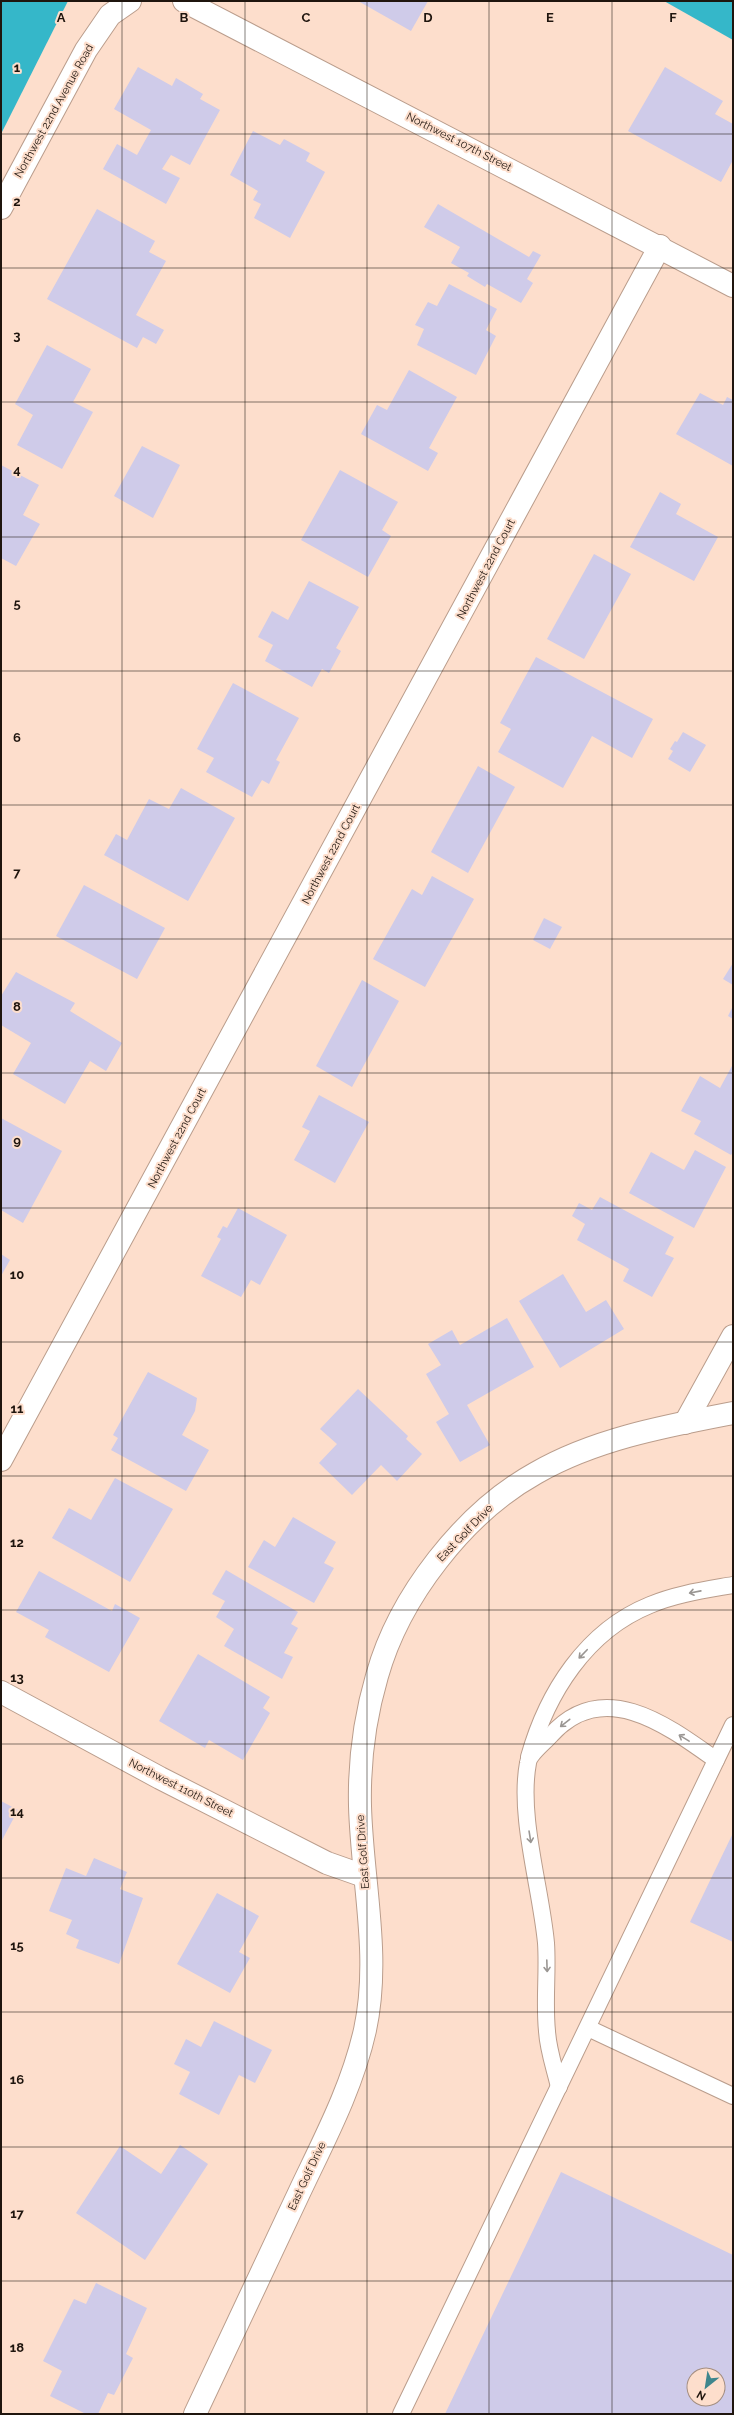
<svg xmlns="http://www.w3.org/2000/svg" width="734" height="2415" font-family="Raleway,sans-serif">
<rect width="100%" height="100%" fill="#fddecc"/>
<g fill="#35b7c9">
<polygon points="1,1 68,1 1,134"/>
<polygon points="664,1 733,1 733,40"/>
</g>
<g fill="#cfcbe9" fill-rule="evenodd">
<polygon points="358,1 428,1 411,31"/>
<polygon points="138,67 172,86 176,78 203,94 200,99 220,110 190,165 171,155 162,169 180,178 166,204 103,169 117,144 137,155 151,130 114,109"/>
<polygon points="665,67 723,101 715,114 733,124 733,160 721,182 628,131"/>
<polygon points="253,131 280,145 284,139 310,153 306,161 325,172 290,238 254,218 261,204 253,200 258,191 230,175"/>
<polygon points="438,204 529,257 533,251 541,255 527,279 533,283 521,303 487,284 485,287 467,276 469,273 451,263 460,247 424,227"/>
<polygon points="97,209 155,241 149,252 166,261 136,315 164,330 156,344 143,337 137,348 47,299"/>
<polygon points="449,284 497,309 486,330 496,336 476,375 417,345 424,329 415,325 428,302 437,306"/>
<polygon points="47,345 91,369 73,402 93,412 62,469 17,445 33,415 15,404"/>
<polygon points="409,370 457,397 429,448 438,453 428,471 361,434 377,405 387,410"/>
<polygon points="700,393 723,405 727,397 733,400 733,466 676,434"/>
<polygon points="142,446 180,465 153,518 114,496"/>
<polygon points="1,465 39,485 23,515 40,524 16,566 1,558"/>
<polygon points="340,470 398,502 382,530 391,536 368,577 301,540"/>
<polygon points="660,492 681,504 676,514 718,537 694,581 630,547"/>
<polygon points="594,554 631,574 584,659 547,639"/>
<polygon points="309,581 359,607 336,648 341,651 329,673 322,669 312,687 265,661 273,645 258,637 272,611 288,620"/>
<polygon points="536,657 653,719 632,758 592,736 563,788 498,752 511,729 500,723"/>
<polygon points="233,683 299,718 276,760 280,762 269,784 262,780 252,797 206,772 214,758 197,749"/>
<polygon points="683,732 706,745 690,772 668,759 673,751 670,749 675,741 677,742"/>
<polygon points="478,766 515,787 468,873 431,852"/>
<polygon points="181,788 235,818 188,901 104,855 116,834 127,840 149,799 169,809"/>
<polygon points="432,876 474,899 425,987 373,959 412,889 422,895"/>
<polygon points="84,885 165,928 137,979 56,936"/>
<polygon points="544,918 562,927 550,949 533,940"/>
<polygon points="733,963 733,985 723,979"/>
<polygon points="16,972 75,1003 70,1011 122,1043 106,1071 90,1061 65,1104 13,1074 31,1043 1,1025 1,996"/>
<polygon points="362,980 399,1001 352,1087 316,1066"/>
<polygon points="733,1006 733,1019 728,1016"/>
<polygon points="733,1064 733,1152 731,1155 694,1134 701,1121 681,1111 700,1076 720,1088"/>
<polygon points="319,1095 369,1122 335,1183 294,1160 310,1131 302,1127"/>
<polygon points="1,1118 62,1151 23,1223 1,1210"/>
<polygon points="695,1150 726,1167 694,1228 629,1193 651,1152 684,1170"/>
<polygon points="600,1197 674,1237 665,1254 674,1258 652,1297 623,1281 629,1269 577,1240 585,1224 572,1216 579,1203 592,1210"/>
<polygon points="238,1208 287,1235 260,1285 251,1280 241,1297 201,1276 221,1239 217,1237 223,1226 227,1228"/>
<polygon points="1,1254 10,1260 1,1276"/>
<polygon points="563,1274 586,1312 606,1300 624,1329 560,1368 519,1301"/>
<polygon points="507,1318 534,1367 467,1405 490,1445 460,1462 436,1422 449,1414 426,1374 441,1365 428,1344 452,1330 460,1345"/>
<polygon points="148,1372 197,1398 195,1411 182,1435 209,1450 186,1491 111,1450 118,1438 113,1435"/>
<polygon points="358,1389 408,1436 406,1439 422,1454 397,1481 381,1465 352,1495 319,1463 337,1444 320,1429"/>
<polygon points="115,1478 173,1509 130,1582 52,1538 69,1508 91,1520"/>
<polygon points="293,1517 336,1542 324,1563 334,1568 314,1603 248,1567 264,1540 275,1547"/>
<polygon points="226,1570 298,1612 291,1624 298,1628 284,1653 293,1657 282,1679 224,1646 234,1629 216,1617 225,1601 212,1594"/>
<polygon points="39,1571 112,1611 115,1604 140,1618 109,1672 45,1637 49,1630 16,1612"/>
<polygon points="198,1654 270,1697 263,1708 270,1713 243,1760 209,1740 205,1748 159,1721"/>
<polygon points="1,1801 18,1810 1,1842"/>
<polygon points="733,1833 733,1942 690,1922"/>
<polygon points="94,1858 127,1872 120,1889 143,1898 119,1964 76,1948 79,1940 66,1934 72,1920 49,1911 66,1868 86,1876"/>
<polygon points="217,1893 259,1916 239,1952 250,1958 230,1993 177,1964"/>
<polygon points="214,2021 272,2050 255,2083 239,2075 219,2115 179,2094 190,2072 174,2064 186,2039 201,2047"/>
<polygon points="180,2145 208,2164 145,2260 76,2213 120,2146 161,2174"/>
<path d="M 561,2172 L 733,2255 L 733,2414 L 445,2414 ZM 694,2375 L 718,2375 L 718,2399 L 694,2399 Z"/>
<polygon points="96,2283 147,2308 126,2354 133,2358 114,2395 108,2393 98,2414 86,2414 50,2396 62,2371 43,2361 74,2299 86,2304"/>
</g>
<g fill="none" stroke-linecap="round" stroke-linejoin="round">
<g stroke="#ba9d8c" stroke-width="18">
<g id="service">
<path d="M 529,1757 C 547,1693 586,1631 650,1605 C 676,1594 705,1590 733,1585"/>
<polyline points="588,2028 733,2096"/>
<path d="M 559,2087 C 555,2069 548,2050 547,2031 C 544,2002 548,1972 546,1943 C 541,1888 518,1816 528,1763 C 529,1754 545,1742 551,1735 C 603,1677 667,1725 716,1760"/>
<polyline points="401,2414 733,1725"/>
</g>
</g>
<g stroke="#ba9d8c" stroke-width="24">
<g id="minor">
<polyline points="184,1 733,286"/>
<polyline points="1,208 86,50 110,15 130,1"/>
<polyline points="685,1423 733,1336"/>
<polyline points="1,1460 660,246"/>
<polyline points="1,1692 160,1778 327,1863 364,1876"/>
<path d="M 195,2414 C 230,2341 264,2267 299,2193 C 324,2140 352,2088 365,2030 C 381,1956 362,1881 360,1806 C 359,1763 365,1717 377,1676 C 399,1597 464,1513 536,1473 C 595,1439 666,1426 733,1413"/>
</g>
</g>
<use href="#service" stroke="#fff" stroke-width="16"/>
<use href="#minor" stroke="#fff" stroke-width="22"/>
</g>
<defs><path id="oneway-shaft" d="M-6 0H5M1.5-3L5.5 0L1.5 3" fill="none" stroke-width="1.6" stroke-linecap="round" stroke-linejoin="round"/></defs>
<g stroke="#9a9693">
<use href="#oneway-shaft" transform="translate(695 1592) rotate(169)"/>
<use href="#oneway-shaft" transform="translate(583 1654) rotate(134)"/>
<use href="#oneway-shaft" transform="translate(565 1723) rotate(142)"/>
<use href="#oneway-shaft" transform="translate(684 1738) rotate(-149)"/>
<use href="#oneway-shaft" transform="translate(530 1837) rotate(81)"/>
<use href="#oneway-shaft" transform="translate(547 1966) rotate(88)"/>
</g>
<path fill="none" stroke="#1f150e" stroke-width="1" stroke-opacity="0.55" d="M 122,1 L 122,2414M 245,1 L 245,2414M 367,1 L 367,2414M 489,1 L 489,2414M 612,1 L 612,2414M 1,134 L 733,134M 1,268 L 733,268M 1,402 L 733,402M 1,537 L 733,537M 1,671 L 733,671M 1,805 L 733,805M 1,939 L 733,939M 1,1073 L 733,1073M 1,1208 L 733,1208M 1,1342 L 733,1342M 1,1476 L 733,1476M 1,1610 L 733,1610M 1,1744 L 733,1744M 1,1878 L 733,1878M 1,2012 L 733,2012M 1,2147 L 733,2147M 1,2281 L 733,2281"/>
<g text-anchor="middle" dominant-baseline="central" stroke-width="4" stroke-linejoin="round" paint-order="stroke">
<g font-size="11" fill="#1f150e" stroke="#fddecc">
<text transform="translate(54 111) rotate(-61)">Northwest 22nd Avenue Road</text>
<text transform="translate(459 142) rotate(27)">Northwest 107th Street</text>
<text transform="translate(486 569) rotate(-62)">Northwest 22nd Court</text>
<text transform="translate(331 854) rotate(-62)">Northwest 22nd Court</text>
<text transform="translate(177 1138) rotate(-62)">Northwest 22nd Court</text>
<text transform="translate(465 1533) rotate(-46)">East Golf Drive</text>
<text transform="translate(181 1788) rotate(27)">Northwest 110th Street</text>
<text transform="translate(363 1852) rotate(-94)">East Golf Drive</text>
<text transform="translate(307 2176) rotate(-65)">East Golf Drive</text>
</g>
</g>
<g font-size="13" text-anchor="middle" font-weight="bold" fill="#1f150e" stroke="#fddecc" stroke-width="4" stroke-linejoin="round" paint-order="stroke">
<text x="61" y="22">A</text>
<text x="184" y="22">B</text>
<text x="306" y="22">C</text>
<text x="428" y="22">D</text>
<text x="550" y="22">E</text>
<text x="673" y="22">F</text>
<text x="17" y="72">1</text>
<text x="17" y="206">2</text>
<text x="17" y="340">3</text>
<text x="17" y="474">4</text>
<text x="17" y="608">5</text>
<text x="17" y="742">6</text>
<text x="17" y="877">7</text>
<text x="17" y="1011">8</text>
<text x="17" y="1145">9</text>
<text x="17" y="1279">10</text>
<text x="17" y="1413">11</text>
<text x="17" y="1547">12</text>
<text x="17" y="1682">13</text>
<text x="17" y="1816">14</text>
<text x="17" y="1950">15</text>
<text x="17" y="2084">16</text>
<text x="17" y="2218">17</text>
<text x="17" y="2352">18</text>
</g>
<rect width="734" height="2415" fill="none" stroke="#1f150e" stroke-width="4"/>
<g transform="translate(706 2387) rotate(210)"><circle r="19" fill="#fddecc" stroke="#a48e80"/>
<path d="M0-3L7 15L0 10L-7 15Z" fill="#3f868d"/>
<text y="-6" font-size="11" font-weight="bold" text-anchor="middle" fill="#1f150e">N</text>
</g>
</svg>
